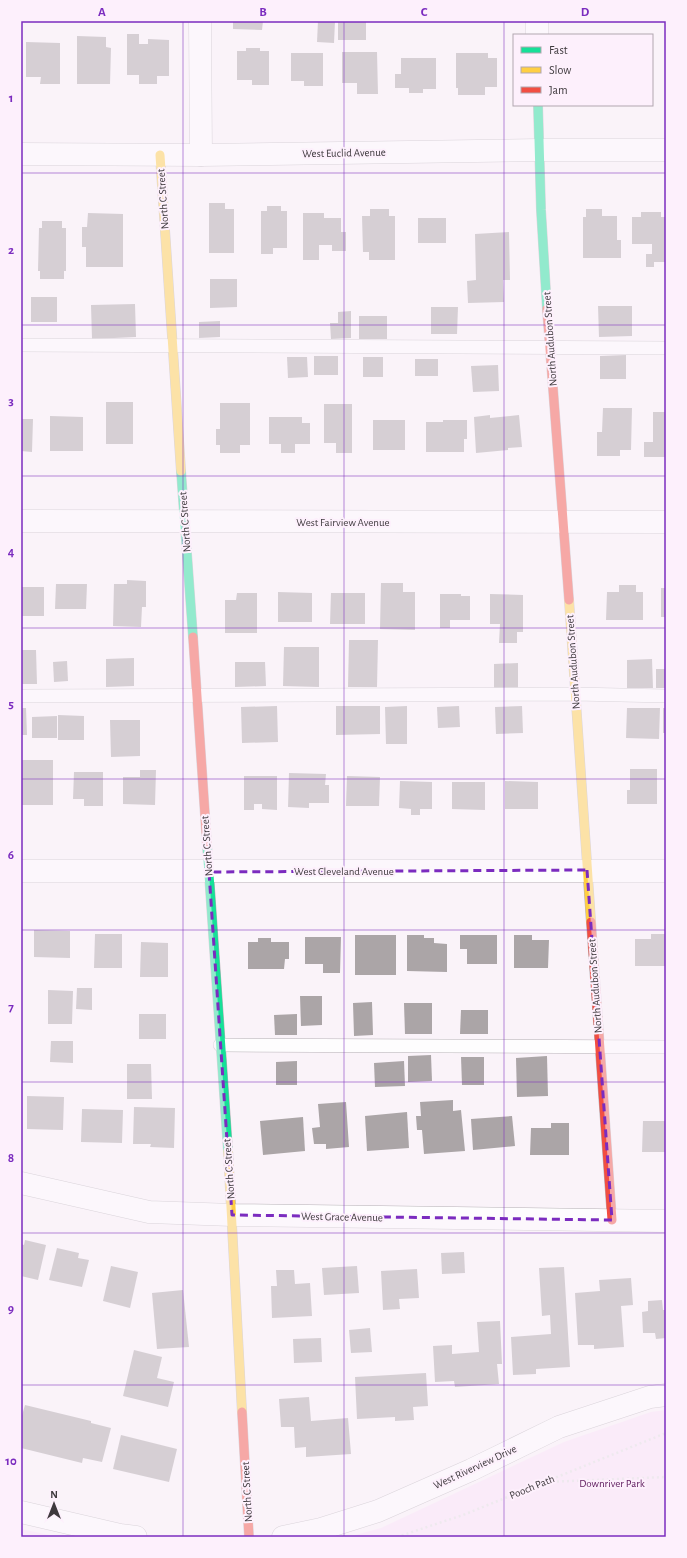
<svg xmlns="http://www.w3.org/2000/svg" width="687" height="1558" font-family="'Alegreya Sans',sans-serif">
<rect width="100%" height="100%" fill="#faf3f9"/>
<g fill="#fae3f8">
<polygon points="666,1410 666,1537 348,1537 381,1528 564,1442 651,1412"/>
<polygon points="21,1529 59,1537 21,1537"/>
</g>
<g fill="#aba5a7">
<polygon points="233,21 263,21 262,30 233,29"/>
<polygon points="318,21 335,21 334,43 317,42"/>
<rect x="338" y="21" width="28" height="19"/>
<polygon points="127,34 139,34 139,44 148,44 148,39 169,40 169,76 157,76 157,84 139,84 139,75 127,75"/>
<polygon points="77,36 106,37 106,47 111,48 110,84 77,84"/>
<polygon points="26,42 60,43 60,84 40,84 41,77 26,77"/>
<polygon points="246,48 260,48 260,51 269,51 269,85 252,85 252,80 237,80 237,51 246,51"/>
<polygon points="342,52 377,52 378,94 357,94 357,83 342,83"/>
<polygon points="291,53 323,53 323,86 304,86 304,81 291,81"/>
<polygon points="456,53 488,53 488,58 497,58 497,87 485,87 485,95 458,95 458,88 456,88"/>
<polygon points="401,58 436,58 436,89 423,89 423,93 409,93 409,88 395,88 395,74 401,74"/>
<polygon points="209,203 225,203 225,209 234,209 234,253 209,253"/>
<polygon points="267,206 281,206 281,211 287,211 287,248 273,248 273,254 261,254 261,211 267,211"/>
<polygon points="370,209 389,209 389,216 395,216 395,260 369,260 369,252 363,252 362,216 370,216"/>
<polygon points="586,209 602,209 602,216 617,216 617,240 621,240 621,258 583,258 583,217 586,217"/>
<polygon points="641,212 661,212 661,217 666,217 666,262 654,262 654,267 646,267 646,254 652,254 652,244 632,244 632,217 641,217"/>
<polygon points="88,213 123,214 123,267 86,267 86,247 82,247 82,227 87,227"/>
<polygon points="303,213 324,213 324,218 341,218 341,232 346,232 346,251 332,251 332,245 319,245 319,260 303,260"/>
<rect x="418" y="218" width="28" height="25"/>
<polygon points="42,221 62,221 62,228 66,228 66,271 64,271 64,279 40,279 40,271 38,271 39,228 42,228"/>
<polygon points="509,232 510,280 503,280 504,302 468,303 467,281 476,280 475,234"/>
<polygon points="210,279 237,279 237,307 210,308"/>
<rect x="31" y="297" width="26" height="25"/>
<polygon points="135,304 136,337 92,339 91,305"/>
<polygon points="598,306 632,306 632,336 599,337"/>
<polygon points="431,307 458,307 457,334 431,334"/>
<polygon points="351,311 351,338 331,339 330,323 338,323 338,312"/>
<rect x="359" y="316" width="28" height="23"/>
<polygon points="220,321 220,337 199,338 199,322"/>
<polygon points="626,355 626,379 600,379 600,356"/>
<rect x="314" y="356" width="24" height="19"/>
<polygon points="287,357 307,357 308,377 288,378"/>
<rect x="363" y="357" width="20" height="20"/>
<rect x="415" y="359" width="23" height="17"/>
<polygon points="498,365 499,391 473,392 471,366"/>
<rect x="106" y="402" width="27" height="42"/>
<polygon points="220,403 250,403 250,445 240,445 240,453 220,453 220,445 216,445 216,429 220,429"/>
<polygon points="324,404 352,404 352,453 336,453 336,443 324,443"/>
<polygon points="603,408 632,408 631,450 620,450 620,456 597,456 597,432 602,432"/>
<polygon points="653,412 666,412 666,457 644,457 644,442 653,442"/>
<polygon points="490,415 490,418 519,415 522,447 508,448 508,450 476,453 474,417"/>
<polygon points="50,416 83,417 83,451 50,451"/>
<polygon points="269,417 302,417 302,423 310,423 310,444 295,444 295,453 281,453 281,444 269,444"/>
<polygon points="21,419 33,419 32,452 21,451"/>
<rect x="373" y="420" width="32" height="30"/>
<polygon points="443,420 467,420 467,439 464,439 464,452 426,452 426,422 443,422"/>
<polygon points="127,580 146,581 146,607 142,607 141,627 113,626 114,584 127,584"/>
<polygon points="381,583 403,583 403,592 415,592 415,630 380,629"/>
<polygon points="56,584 87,584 86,609 55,609"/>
<polygon points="619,585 636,585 636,592 643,592 643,620 606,620 607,592 619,592"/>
<rect x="21" y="587" width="23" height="29"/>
<rect x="661" y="588" width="5" height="29"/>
<polygon points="278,592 312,593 312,622 278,622"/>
<polygon points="237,593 257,593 257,633 225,633 225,600 236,600"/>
<polygon points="331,593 365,593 365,624 330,624"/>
<polygon points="440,594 461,594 461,596 470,596 470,620 450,620 450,628 440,628"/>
<polygon points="490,594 523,595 523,632 517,632 517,643 499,643 500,624 490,624"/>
<polygon points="349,640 378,640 377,687 348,687"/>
<polygon points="284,647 319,647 319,687 283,686"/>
<polygon points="21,650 36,650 37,684 21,684"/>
<polygon points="134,658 134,686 106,687 106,659"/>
<polygon points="652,659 653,688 627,688 627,660"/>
<polygon points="67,661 68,681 54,682 53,662"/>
<polygon points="235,662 265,662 266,686 235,687"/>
<polygon points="518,663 518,689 494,689 494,664"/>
<rect x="656" y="669" width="10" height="19"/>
<polygon points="277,706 278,742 242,743 241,707"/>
<polygon points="336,706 380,706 380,734 336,735"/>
<polygon points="407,706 407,744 386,744 385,707"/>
<polygon points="459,706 460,727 438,728 437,707"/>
<polygon points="522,706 523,733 496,734 495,707"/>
<polygon points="21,708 26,708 27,735 21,735"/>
<polygon points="627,708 660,708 659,739 626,738"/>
<rect x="663" y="708" width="3" height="25"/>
<polygon points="58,715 84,716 84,740 58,740"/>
<polygon points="57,716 57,738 32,738 32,717"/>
<polygon points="110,720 140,720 140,756 111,757"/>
<rect x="21" y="760" width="32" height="45"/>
<polygon points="630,769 657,769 657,804 627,804 627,790 630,790"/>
<polygon points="140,770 156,770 155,805 123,804 123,777 140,777"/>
<polygon points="74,772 103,772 103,806 84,806 84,799 73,799"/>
<polygon points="289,773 326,774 325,785 329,785 329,803 309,803 309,808 288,807"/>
<polygon points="244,776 277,776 277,810 262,809 262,804 254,804 254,810 244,810"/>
<polygon points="347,776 380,777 379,806 346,806"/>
<polygon points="400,781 432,782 432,809 420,809 420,815 411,815 411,809 399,808"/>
<polygon points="505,781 538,782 538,809 505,809"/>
<polygon points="452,782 485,782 485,810 452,809"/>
<polygon points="34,930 70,931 70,958 34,957"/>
<polygon points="95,934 122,934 122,968 94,968"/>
<polygon points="651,934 666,934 666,966 635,966 635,939 651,939"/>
<rect x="355" y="935" width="41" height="40"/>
<polygon points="407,935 424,935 424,938 434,938 434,943 447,944 447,972 407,971"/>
<polygon points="460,935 497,935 497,964 467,964 467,949 460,949"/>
<polygon points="514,935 532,935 532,940 549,940 548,968 514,968"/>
<polygon points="305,937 341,937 340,973 323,973 323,964 305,964"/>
<polygon points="258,938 271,938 271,942 289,942 289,959 285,959 284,969 248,969 248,942 258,942"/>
<polygon points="141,942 168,943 168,977 140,977"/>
<polygon points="77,988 92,988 92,1010 76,1009"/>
<polygon points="48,990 73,991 72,1024 48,1024"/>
<polygon points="300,996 322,996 322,1025 301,1026"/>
<polygon points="372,1002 373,1035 354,1036 353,1003"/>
<polygon points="404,1003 432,1003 432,1034 405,1034"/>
<polygon points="461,1010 488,1010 488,1034 460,1034"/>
<rect x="139" y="1014" width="27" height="25"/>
<polygon points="297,1014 297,1035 275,1035 274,1015"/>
<polygon points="51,1041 73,1041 73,1063 50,1062"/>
<polygon points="431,1055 432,1081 408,1082 408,1056"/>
<polygon points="547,1056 548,1096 517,1097 516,1058"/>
<polygon points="461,1057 484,1057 484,1085 462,1085"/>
<polygon points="297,1061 297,1085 276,1085 276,1062"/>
<polygon points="404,1061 405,1086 375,1087 374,1063"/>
<polygon points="127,1064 151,1064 152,1099 127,1099"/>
<polygon points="27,1096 64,1097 63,1130 27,1129"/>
<polygon points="453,1100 453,1111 461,1110 465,1151 424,1154 422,1130 417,1130 416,1116 421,1116 420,1102"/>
<polygon points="346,1102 349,1147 326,1149 326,1144 314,1144 312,1128 320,1127 318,1104"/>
<polygon points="134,1107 175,1108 174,1148 150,1147 151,1144 133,1144"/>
<polygon points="82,1109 123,1110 122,1143 81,1142"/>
<polygon points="407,1112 409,1148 367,1151 365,1116"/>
<polygon points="512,1116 515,1146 473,1150 471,1119"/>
<polygon points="303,1117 305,1151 263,1155 260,1121"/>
<polygon points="643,1121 666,1121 666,1152 642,1152"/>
<polygon points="551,1123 569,1123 569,1155 530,1155 531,1128 551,1128"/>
<polygon points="25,1240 46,1245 38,1280 21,1276 21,1244 24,1245"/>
<polygon points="57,1248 79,1253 78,1258 89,1260 82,1287 49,1280"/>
<polygon points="464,1252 465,1273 442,1274 441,1253"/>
<polygon points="111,1266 138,1272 130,1308 103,1301"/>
<polygon points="357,1266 359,1293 324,1295 322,1268"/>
<polygon points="564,1267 570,1367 536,1369 536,1374 513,1375 511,1337 551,1334 550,1315 542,1316 539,1268"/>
<polygon points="417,1269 419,1298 399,1299 400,1309 383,1310 381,1271"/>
<polygon points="276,1270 294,1270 295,1284 310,1283 312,1316 272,1318 271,1286 277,1286"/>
<polygon points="631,1278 633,1305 621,1306 624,1347 594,1349 594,1345 578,1345 575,1293 600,1291 599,1280"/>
<polygon points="183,1290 189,1347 157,1349 152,1293"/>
<polygon points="662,1300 663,1310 666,1310 666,1338 656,1339 655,1333 643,1333 642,1312 648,1311 648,1301"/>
<polygon points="500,1321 502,1364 497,1364 499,1384 455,1387 454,1381 435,1382 433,1346 452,1345 452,1354 479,1352 477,1322"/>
<polygon points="370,1328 372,1352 351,1353 349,1330"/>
<polygon points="321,1338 322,1362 294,1363 293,1339"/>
<polygon points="134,1350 162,1357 157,1378 174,1382 168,1407 123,1396"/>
<polygon points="426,1373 428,1406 413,1407 414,1420 395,1421 395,1417 357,1419 355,1377"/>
<polygon points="309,1397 311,1421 348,1418 351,1454 306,1457 306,1447 295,1448 294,1427 281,1427 279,1399"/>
<polygon points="25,1405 91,1421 91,1423 111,1428 102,1462 83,1458 82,1463 21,1448 21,1419"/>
<polygon points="121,1435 177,1449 169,1482 113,1469"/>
</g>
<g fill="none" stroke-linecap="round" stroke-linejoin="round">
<g stroke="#b6b1b6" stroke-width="14">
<g id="lane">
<polyline points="21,345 666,348"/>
<polyline points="21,696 575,694 666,696"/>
<polyline points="220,1045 666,1047"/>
</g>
</g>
<g stroke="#b6b1b6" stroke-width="23">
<g id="street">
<polyline points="200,21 201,155"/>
<polyline points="537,21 537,35"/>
<polyline points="21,154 201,155 538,150 666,150"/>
<polyline points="21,521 666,522"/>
<polyline points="21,871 666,871"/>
<polyline points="21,1183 149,1212 232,1215 666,1221"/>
<polyline points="21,1512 120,1535 136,1537"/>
<polyline points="283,1537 321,1529 378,1511 471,1470 559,1427 650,1397 666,1395"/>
</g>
</g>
<g stroke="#b6b1b6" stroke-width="10">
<g id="fast">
<polyline points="538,105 541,210 547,309"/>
<polyline points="181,471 193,637"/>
<polyline points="207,845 228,1151"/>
</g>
</g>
<g stroke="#b6b1b6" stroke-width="10">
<g id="slow">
<polyline points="160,155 181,471"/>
<polyline points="569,600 591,922"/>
<polyline points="228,1151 242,1412"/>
</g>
</g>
<g stroke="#b6b1b6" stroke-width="10">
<g id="jam">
<polyline points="547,309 569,600"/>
<polyline points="193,637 207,845"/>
<polyline points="591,922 612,1220"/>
<polyline points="242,1412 249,1537"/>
</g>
</g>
<g stroke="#e0dee0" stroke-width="2.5" stroke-dasharray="2 3" stroke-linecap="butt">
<polyline points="547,1482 666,1477"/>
<polyline points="397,1537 463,1515 666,1433"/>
</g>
<use href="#lane" stroke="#fefdfe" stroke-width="13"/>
<use href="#street" stroke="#fefdfe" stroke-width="22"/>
<use href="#fast" stroke="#16e098" stroke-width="9"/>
<use href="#slow" stroke="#ffcf43" stroke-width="9"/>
<use href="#jam" stroke="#f24e42" stroke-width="9"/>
</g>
<path d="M0 0H687V1558H0ZM 587,870 L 612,1220 L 232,1215 L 209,872 Z" fill="#faf3f9" fill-opacity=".55" fill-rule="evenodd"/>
<path fill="none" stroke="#7b2cbf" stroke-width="3" stroke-dasharray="8 5" stroke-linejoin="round" d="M 587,870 L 612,1220 L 232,1215 L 209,872 Z"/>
<path fill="none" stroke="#7b2cbf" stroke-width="1" stroke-opacity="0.55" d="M 183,21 L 183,1537M 344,21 L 344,1537M 504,21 L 504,1537M 21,173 L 666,173M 21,325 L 666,325M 21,476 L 666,476M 21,628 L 666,628M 21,779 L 666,779M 21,930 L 666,930M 21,1082 L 666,1082M 21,1233 L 666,1233M 21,1385 L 666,1385"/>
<g text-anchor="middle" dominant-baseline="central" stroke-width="4" stroke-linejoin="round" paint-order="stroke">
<g font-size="11" fill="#3e393d" stroke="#fdf0fc">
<text transform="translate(344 153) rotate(-1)">West Euclid Avenue</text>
<text transform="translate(163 199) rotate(-94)">North C Street</text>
<text transform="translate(550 339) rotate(-94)">North Audubon Street</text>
<text transform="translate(185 522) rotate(-94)">North C Street</text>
<text x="343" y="522">West Fairview Avenue</text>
<text transform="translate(573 662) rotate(-94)">North Audubon Street</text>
<text transform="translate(207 846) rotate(-94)">North C Street</text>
<text x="344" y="871">West Cleveland Avenue</text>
<text transform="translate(595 986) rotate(-94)">North Audubon Street</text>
<text transform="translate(229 1169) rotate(-94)">North C Street</text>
<text transform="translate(342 1217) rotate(1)">West Grace Avenue</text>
<text transform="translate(475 1467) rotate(-25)">West Riverview Drive</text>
<text transform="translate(532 1487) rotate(-22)">Pooch Path</text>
<text transform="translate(247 1492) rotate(-93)">North C Street</text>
</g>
<g font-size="11" fill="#5d195c" stroke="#fdf0fc">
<text x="612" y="1483">Downriver Park</text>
</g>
</g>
<rect width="687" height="1558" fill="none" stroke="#fdf0fc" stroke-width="44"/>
<rect x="513" y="34" width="140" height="72" fill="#fdf0fc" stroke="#b1a7b0"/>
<rect x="521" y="47" width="20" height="6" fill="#16e098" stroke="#b1a7b0"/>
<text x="549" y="54" font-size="12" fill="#3e393d">Fast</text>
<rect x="521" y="67" width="20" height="6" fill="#ffcf43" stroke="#b1a7b0"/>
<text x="549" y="74" font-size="12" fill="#3e393d">Slow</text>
<rect x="521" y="87" width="20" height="6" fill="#f24e42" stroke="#b1a7b0"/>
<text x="549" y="94" font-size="12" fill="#3e393d">Jam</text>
<g transform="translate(54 1504)" stroke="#fdf0fc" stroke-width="3" paint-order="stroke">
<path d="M0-3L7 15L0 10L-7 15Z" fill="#3e393d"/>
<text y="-6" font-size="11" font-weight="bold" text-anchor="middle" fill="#3e393d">N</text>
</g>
<rect x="22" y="22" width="643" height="1514" fill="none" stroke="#7b2cbf" stroke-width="1.5"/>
<g font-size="13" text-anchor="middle" font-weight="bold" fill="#7b2cbf">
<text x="102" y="16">A</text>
<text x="263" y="16">B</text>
<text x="424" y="16">C</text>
<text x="585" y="16">D</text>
<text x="11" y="102">1</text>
<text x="11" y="254">2</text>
<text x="11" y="405">3</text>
<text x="11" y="556">4</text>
<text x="11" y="708">5</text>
<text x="11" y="859">6</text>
<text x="11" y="1011">7</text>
<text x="11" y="1162">8</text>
<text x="11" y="1313">9</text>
<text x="11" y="1465">10</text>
</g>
</svg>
